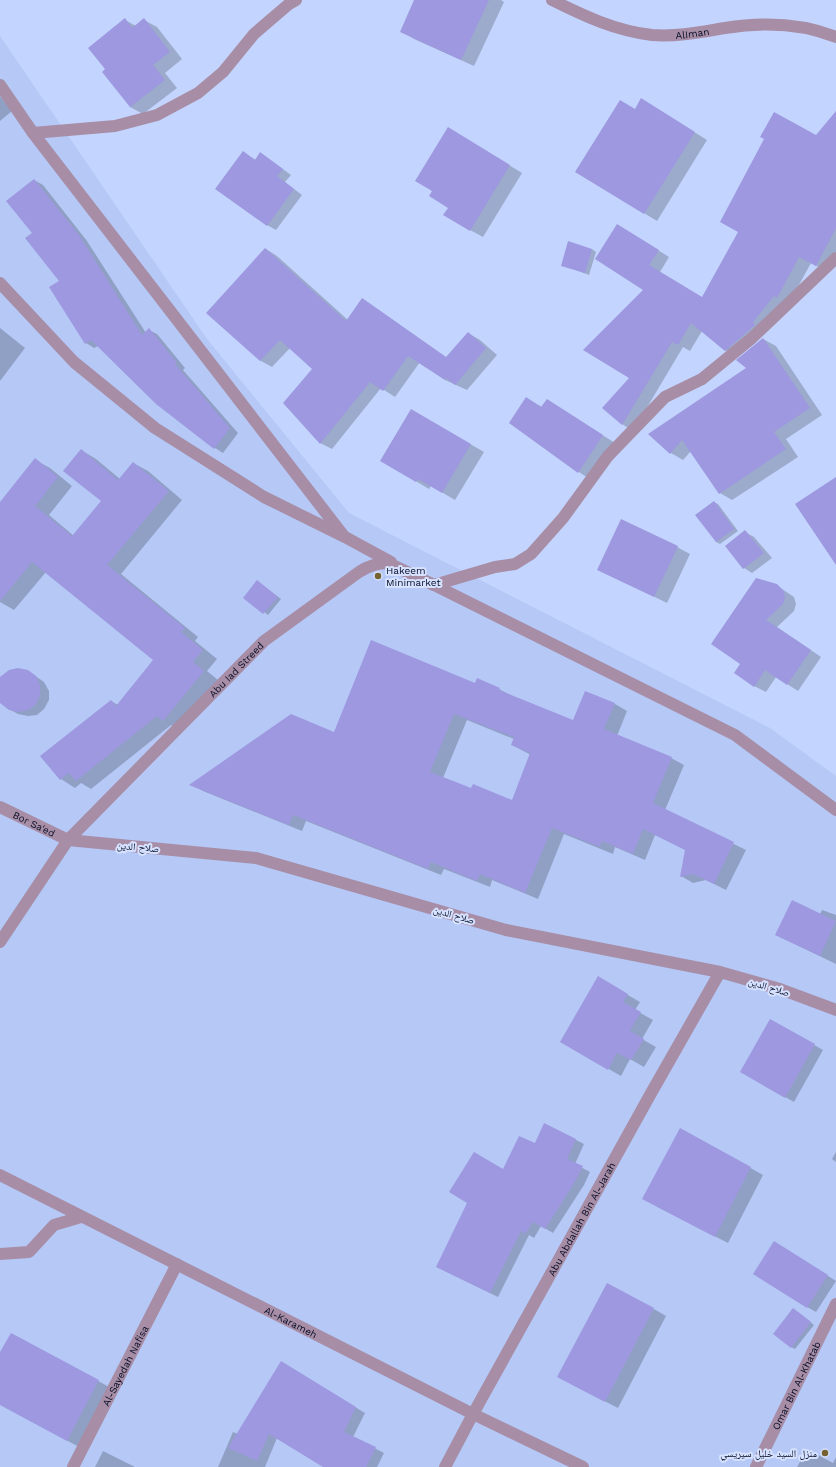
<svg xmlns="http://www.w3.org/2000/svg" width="836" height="1467" font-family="'Work Sans','Noto Naskh Arabic',sans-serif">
<rect width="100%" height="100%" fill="#c3d5ff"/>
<polygon fill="#b5c8f6" points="0,36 207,339 349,513 770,728 836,776 836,1467 0,1467"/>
<g fill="#0003" fill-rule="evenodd">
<polygon points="415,0 501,0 504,2 474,66 414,39 401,31"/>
<polygon points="125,20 136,26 144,20 157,27 182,59 165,73 177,88 143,114 130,107 106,69"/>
<polygon points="0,96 12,111 0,121"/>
<polygon points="654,107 707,140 657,221 577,172 635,110"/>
<polygon points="836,112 836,256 828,272 811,263 789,303 737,357 725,350 702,331 690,351 683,347 633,431 622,424 644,289 629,232 669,257 660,272 703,298 816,136"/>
<polygon points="461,136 522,173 483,237 470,230"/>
<polygon points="244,153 256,160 261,154 269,159 291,175 285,182 302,195 276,230 267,225"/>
<polygon points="34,180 43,185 87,241 146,333 149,330 157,334 185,368 183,370 238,433 223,453 215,448 98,346 94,348 86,343 60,282 33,233"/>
<polygon points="266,249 277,256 348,320 363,299 447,358 468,333 480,340 497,355 467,390 445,380 420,362 395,397 381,388 332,449 320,443 313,368 290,348 272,367 261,361 208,313"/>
<polygon points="592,249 596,252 589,275 562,265"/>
<polygon points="0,328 25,348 0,381"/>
<polygon points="763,339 776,346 822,415 786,439 798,457 732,500 720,493 691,451 683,460 671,453 649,434 748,368"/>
<polygon points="526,398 542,407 560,408 615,443 591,480 579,472 510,423"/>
<polygon points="411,410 484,452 455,500 431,486 429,489 382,461"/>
<polygon points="81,450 96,459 120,479 133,463 148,471 182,500 121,574 198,637 195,641 217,659 207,671 218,680 178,729 171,725 91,789 81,783 75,788 61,779 111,701 118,705 155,660 46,572 14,610 0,602 0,517 35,460 50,468 72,486 49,515 74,536 103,501"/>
<polygon points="714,502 718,504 738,531 720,544 716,542"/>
<polygon points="745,532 754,537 772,558 752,573 744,568 727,546"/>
<polygon points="677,547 690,554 667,603 598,569"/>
<polygon points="261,584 281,599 268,615 244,597"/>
<polygon points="776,585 794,597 796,604 794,611 777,627 821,657 798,691 776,677 766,692 754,686 741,663"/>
<polygon points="28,671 44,682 49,691 49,700 44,709 37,715 28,716 18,714 9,709 0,700 0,680"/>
<path d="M 476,684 L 499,689 L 512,696 L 573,722 L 615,704 L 627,711 L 617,736 L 671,758 L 684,765 L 665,810 L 746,850 L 726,890 L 706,880 L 693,883 L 681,876 L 686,850 L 655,835 L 645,860 L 615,847 L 613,854 L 564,834 L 538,899 L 492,880 L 490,887 L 444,869 L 441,875 L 306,821 L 302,831 L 203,791 L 191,784 ZM 467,720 L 514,739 L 512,745 L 531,755 L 512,801 L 471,790 L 443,778 Z"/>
<polygon points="822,910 836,915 836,964 776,935 820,914"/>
<polygon points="598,978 640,1002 635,1010 653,1020 642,1039 656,1047 644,1067 630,1059 621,1076 561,1042"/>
<polygon points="770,1020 823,1050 794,1102 741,1072"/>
<polygon points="545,1124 584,1144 575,1164 590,1172 584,1185 553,1233 541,1226 534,1238 529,1235 498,1297 445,1271 503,1170 535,1144"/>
<polygon points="680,1129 763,1175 728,1243 656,1206"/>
<polygon points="836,1152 836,1162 832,1159"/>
<polygon points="782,1247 836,1281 816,1312 807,1307"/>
<polygon points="654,1309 666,1316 618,1408 571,1384"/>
<polygon points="798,1312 814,1325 795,1349 791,1347"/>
<polygon points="12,1334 111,1388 79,1447 0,1404 0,1353"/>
<polygon points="282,1363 365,1413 353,1437 384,1453 377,1467 325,1467 277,1438 265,1467 218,1467 233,1432 238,1434"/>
<polygon points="807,1449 833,1463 836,1457 836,1467 797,1467"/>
<polygon points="103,1451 135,1467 95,1467"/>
</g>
<g fill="#9d98df" fill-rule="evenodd">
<polygon points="414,0 489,0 461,60 400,32"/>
<polygon points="125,18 132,28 144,18 170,52 153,65 165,80 130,107 102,72 105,69 88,48"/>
<polygon points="641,98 695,132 644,214 575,172 620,100 635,109"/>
<polygon points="836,111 836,228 816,266 799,257 777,298 774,296 753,322 755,325 725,351 691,323 678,345 672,342 622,425 602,408 629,378 583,350 643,290 595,259 617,224 659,250 649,265 702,297 738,232 720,222 764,139 760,137 774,112 816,135"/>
<polygon points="448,127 510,165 470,231 443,215 448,208 429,196 432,191 415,181"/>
<polygon points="243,151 255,160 260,152 283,169 277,176 294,189 267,226 215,189"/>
<polygon points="34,179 79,235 142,335 149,328 177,363 175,364 230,428 214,449 156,404 91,340 85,344 49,287 59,281 25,238 32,233 6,201"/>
<polygon points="568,241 592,249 585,273 561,266"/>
<polygon points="265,248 346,321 362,298 446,357 468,332 486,348 455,385 446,378 445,380 408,356 383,391 370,382 320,444 283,403 312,369 280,340 260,361 206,313"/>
<polygon points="763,338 810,408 774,432 786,449 719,494 682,440 670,454 648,434 746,368 736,360"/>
<polygon points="526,397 541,407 547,399 603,435 578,473 509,423"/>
<polygon points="411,409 471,444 442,493 418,479 416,482 380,461"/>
<polygon points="81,449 118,480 133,462 169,491 107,565 185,628 181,632 203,650 193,662 204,671 163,721 157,716 76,781 69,773 60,780 40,756 111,700 116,706 153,660 32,562 0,601 0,502 35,458 58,477 35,506 72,536 101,501 63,471"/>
<polygon points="836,477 836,565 795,504"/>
<polygon points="714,501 734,529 716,542 695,515"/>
<polygon points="621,519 678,546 654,597 597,570"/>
<polygon points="745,530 764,553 743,569 725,546"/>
<polygon points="756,578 777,584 783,590 785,597 783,604 766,620 811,650 787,685 765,670 754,687 734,673 740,664 711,644"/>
<polygon points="257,580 278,597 263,614 243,598"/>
<path d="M 371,640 L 475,683 L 477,678 L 500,688 L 499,690 L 573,720 L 585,691 L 615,703 L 604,729 L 672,757 L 653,803 L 734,842 L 714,884 L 693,874 L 680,877 L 685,850 L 643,829 L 633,854 L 602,841 L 600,847 L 552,828 L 525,893 L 480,874 L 477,881 L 431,862 L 428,869 L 293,815 L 289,825 L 189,785 L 291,714 L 334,732 ZM 454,714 L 514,737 L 511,745 L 530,753 L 512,800 L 473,784 L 471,788 L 430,772 Z"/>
<polygon points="18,668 28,670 36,676 40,685 40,695 36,704 28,710 18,712 9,710 0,703 0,677 9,670"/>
<polygon points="792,900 836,921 820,956 775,935"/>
<polygon points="598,976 628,994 623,1002 641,1012 630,1031 644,1039 631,1060 617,1053 608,1070 560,1042"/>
<polygon points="770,1019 815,1044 785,1098 740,1072"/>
<polygon points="544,1123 576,1139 567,1159 583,1166 576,1180 545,1229 533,1222 525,1234 521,1231 490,1293 436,1267 467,1203 449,1192 474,1152 503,1169 519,1136 535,1143"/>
<polygon points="680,1128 751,1167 715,1237 642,1199"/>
<polygon points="774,1241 828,1275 807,1308 753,1274"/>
<polygon points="607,1283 654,1308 605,1402 557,1377"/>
<polygon points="793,1308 811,1322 791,1348 773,1334"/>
<polygon points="11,1333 99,1380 67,1441 0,1405 0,1352"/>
<polygon points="281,1361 356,1407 344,1432 376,1447 366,1467 323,1467 269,1434 257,1461 228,1448"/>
</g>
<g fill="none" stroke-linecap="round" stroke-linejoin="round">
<g stroke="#a78da6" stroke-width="12">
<path id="s1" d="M 552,0 C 584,16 616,31 652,35 C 677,37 701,32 725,28 C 762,22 801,23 836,37"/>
<polyline points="0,85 33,133 343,535"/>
<polyline points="33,133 115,126 157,115 198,93 223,72 254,34 289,4 296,0"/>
<polyline points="0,283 74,362 155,428 264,497 345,537 391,562"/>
<polyline points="430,583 735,735 836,810"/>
<path id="s2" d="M 0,807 L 68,840 L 256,858 L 506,930 L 720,972 L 780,989 L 836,1010"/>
<path id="s3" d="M 0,942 L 68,840 L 264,641 L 359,572 C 368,566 377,563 388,563 L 434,585 L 495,567 L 515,564 L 531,554 L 563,518 L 608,456 L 665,397 L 702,379 L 752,338 L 836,258"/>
<path id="s4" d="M 0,1175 L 473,1414 L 583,1467"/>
<polyline points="0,1254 29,1252 54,1225 81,1217"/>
<path id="s5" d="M 73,1467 L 177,1264"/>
<path id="s6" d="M 445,1467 L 473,1414 L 650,1095 L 720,972"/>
<path id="s7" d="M 756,1467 L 836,1304"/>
</g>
</g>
<g fill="#766130" stroke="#d6e2ff" stroke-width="1.5">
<circle cx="378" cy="576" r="4"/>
<circle cx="825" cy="1453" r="4"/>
</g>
<g text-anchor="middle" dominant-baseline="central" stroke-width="4" stroke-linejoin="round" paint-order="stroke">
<g font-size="10" fill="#060e26" stroke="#d6e2ff">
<text stroke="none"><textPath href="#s1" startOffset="147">AlIman</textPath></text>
<text stroke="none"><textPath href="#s3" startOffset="362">Abu Iad Streed</textPath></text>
<text stroke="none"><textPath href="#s2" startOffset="38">Bor Sa'ed</textPath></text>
<text transform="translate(138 847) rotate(5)">صلاح الدين</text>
<text transform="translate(454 915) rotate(16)">صلاح الدين</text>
<text transform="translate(769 987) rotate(17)">صلاح الدين</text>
<text stroke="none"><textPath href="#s6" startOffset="283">Abu Abdallah Bin Al-Jarah</textPath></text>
<text stroke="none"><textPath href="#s4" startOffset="326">Al-Karameh</textPath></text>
<text stroke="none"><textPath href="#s5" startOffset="114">Al-Sayedah Nafisa</textPath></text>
<text stroke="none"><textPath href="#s7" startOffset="91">Omar Bin Al-Khatab</textPath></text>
</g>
<g font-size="10" fill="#060e26" stroke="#d6e2ff" text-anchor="start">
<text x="386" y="570">Hakeem<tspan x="386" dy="12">Minimarket</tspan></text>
<text x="817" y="1453" text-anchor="end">منزل السيد خليل سيريسي</text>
</g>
</g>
</svg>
